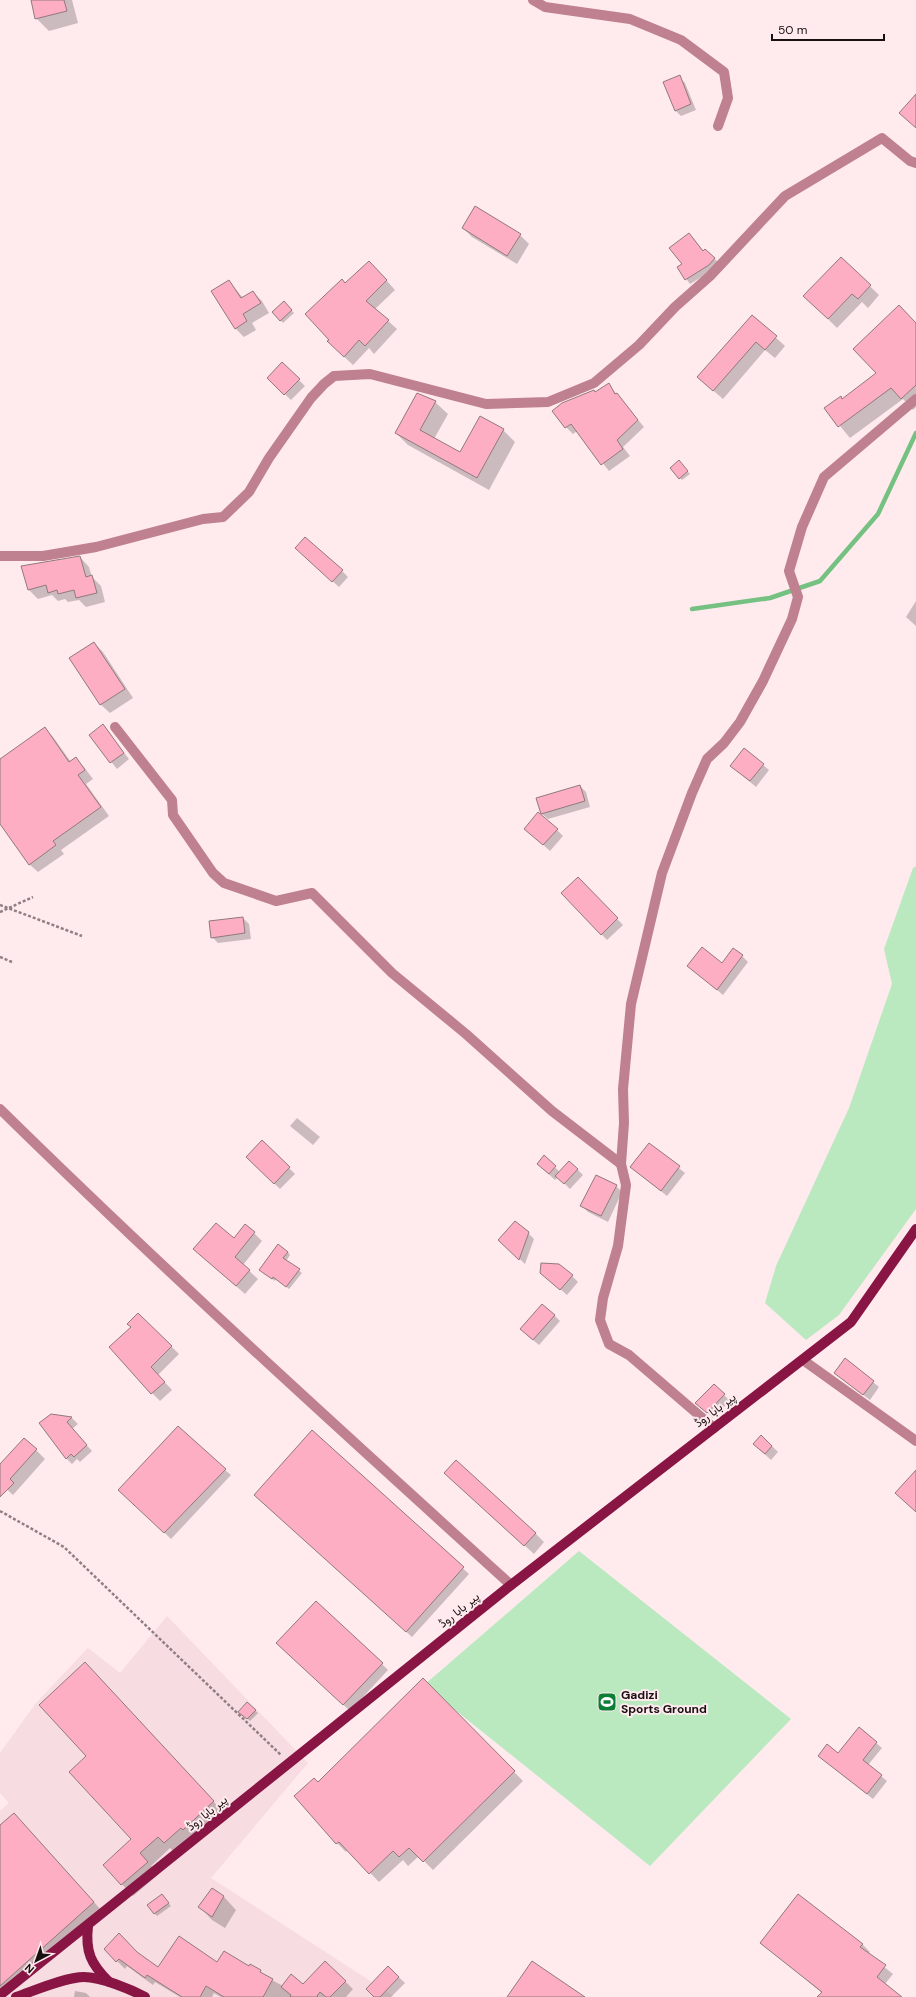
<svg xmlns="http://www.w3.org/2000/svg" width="916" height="1997" font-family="'DM Sans',Vazirmatn,sans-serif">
<rect width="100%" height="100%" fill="#ffeaee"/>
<polygon fill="#f7dce2" points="167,1616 308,1763 211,1878 395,1997 0,1997 0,1811 9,1803 0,1793 0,1753 36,1703 88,1648 120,1673"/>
<g fill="#bae9c0">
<polygon points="916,866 916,1209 839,1315 806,1340 765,1303 776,1266 849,1108 892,984 884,949 913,868"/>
<polygon points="579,1551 791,1719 650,1866 424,1685"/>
</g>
<g fill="#0003">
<polygon points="32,0 72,0 78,23 49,31 36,18"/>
<polygon points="679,77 685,83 696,110 681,116 675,110"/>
<polygon points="463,228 520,235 529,244 517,264 472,237"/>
<polygon points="693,238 704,252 705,250 719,263 713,270 690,284 678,267 684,264"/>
<polygon points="841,258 879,295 868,308 862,302 837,328 814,305"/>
<polygon points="378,271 395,290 375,309 397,329 374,354 369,348 353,365 337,350 345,284"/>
<polygon points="229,281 243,298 253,292 262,301 269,313 252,323 256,330 244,337 235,328"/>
<polygon points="284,303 294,313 283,323 273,312"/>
<polygon points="752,316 785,346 775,358 765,350 723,399 708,386"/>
<polygon points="916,324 916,407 913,410 903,399 850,438 826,409 841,397 843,400 878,374"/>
<polygon points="282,364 305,386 291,400 268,378"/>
<polygon points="609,385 644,427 623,447 630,456 609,471 577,431 573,434 566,427 595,393"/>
<polygon points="417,394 435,402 448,414 434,439 461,454 503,430 515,442 489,490 408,445 396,433"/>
<polygon points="681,464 690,474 682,480 680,478"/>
<polygon points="302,554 342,571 348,577 339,587"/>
<polygon points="80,557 89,567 92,577 101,586 105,602 86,607 79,600 68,602 65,599 58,601 52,595 38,599 29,590 22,567"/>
<polygon points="916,601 916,626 906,617"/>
<polygon points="94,643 103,652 133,698 110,713 100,704"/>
<polygon points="103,726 129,759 117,769 90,735"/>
<polygon points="45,729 53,737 71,762 76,759 84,767 93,779 86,784 109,816 61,850 64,854 38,872 29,864 0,822 0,761"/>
<polygon points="763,765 769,770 756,787 737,771"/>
<polygon points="580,786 586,792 590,807 548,819 542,814"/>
<polygon points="557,830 563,836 550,851 531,834"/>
<polygon points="578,878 623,925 607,940 562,893"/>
<polygon points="243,918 249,924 251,939 218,943 212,937"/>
<polygon points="742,956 748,962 723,995 688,966 722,964"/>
<polygon points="297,1118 320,1137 313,1145 290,1126"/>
<polygon points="262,1141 295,1174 280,1189 247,1157"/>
<polygon points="649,1144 685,1173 667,1196 631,1167"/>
<polygon points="544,1157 560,1172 577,1169 583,1175 570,1189 558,1177 555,1180 538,1164"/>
<polygon points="616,1186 622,1192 608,1222 588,1212 582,1206"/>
<polygon points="254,1233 262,1241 243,1265 258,1279 245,1294 203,1257 234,1239"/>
<polygon points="528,1233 534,1239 525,1264 505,1245"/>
<polygon points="288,1252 290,1255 286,1261 302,1273 289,1289 276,1279 275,1281 263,1273"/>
<polygon points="572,1276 578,1282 567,1295 548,1278"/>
<polygon points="138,1314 179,1354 158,1375 172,1390 160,1401 152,1393 132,1327"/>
<polygon points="554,1315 560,1321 539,1345 527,1335"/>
<polygon points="846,1360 879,1387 870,1400 842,1379"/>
<polygon points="714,1385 730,1401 713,1418 703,1409"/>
<polygon points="52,1415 72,1418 78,1424 72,1429 92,1451 80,1462 77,1459 72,1464 66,1458"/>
<polygon points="312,1432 469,1574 412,1637 261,1501"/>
<polygon points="25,1439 45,1459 13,1495 0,1483 0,1466"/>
<polygon points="772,1446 778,1452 771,1460 760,1450"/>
<polygon points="225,1470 231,1475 171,1539 126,1496"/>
<polygon points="454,1482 535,1533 544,1542 534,1554"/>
<polygon points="284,1649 382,1664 388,1670 350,1711"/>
<polygon points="97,1675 225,1814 177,1854 170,1848 151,1866 159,1874 133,1896 104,1865 132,1839 88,1756"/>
<polygon points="423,1680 523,1781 433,1870 419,1856 408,1866 403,1860 379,1882 348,1850 346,1852 337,1843 318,1784"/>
<polygon points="247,1704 258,1713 250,1721 240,1712"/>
<polygon points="860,1729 882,1748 868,1765 887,1781 873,1799 825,1761 839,1755"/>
<polygon points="22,1823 102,1911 0,1992 0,1826"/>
<polygon points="212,1889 224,1897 236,1910 225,1928 212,1920 200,1907"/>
<polygon points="164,1898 171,1906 157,1916 148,1905"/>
<polygon points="762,1943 862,1944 870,1952 868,1954 893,1974 885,1984 901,1997 819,1997 822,1993"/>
<polygon points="105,1949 137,1954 158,1968 218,1963 249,1967 260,1971 266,1977 283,1986 303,1985 325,1962 353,1989 346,1997 221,1997 214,1993 212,1997 180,1997 155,1982 153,1985 127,1966 125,1969"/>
<polygon points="388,1967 405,1983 391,1997 375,1997"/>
<polygon points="75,1991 86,1993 90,1997 74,1997"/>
</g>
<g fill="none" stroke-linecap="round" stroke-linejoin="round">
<polyline stroke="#74c181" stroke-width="4.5" points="692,609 770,598 820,581 878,514 916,433"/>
</g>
<g fill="#fdaec2" stroke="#91797e">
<polygon points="31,0 64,0 67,11 35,19"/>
<polygon points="680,75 691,104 675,111 663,82"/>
<polygon points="916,94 916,128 899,113"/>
<polygon points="475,206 521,234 507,256 462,228"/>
<polygon points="689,233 703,251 705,249 715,258 709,265 685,280 677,267 682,264 669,248"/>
<polygon points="841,257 871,285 858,299 852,294 828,319 803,296"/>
<polygon points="369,261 387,280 366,301 389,320 365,346 359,340 344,357 327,341 329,340 305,314 342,279 345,283"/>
<polygon points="229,280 241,298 253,291 261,303 243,314 247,321 235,329 211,291"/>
<polygon points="284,301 292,310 280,321 272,312"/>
<polygon points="899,305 916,323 916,385 901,399 891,388 838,427 824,408 841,396 842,399 876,373 853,349"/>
<polygon points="752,315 777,336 765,350 756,342 713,391 697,377"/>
<polygon points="282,362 300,379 284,395 267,378"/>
<polygon points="609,383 615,394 617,393 638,420 617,440 623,449 601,465 571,424 565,428 552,411 562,403 594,390 595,392"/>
<polygon points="417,393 436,401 420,430 460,452 480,416 504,429 477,478 395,433"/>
<polygon points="679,460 688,471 679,479 670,468"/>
<polygon points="305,537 343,570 332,582 295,548"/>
<polygon points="80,556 86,577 92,575 97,593 76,598 74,590 58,594 57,590 48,593 46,585 28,590 21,566"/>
<polygon points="94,642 125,689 100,705 69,658"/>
<polygon points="103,724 124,753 110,763 89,735"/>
<polygon points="45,727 69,762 76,757 85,770 78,775 101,807 53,841 56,845 29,865 0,824 0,759"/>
<polygon points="744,748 764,764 750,781 730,766"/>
<polygon points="580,785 585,801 541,814 536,798"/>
<polygon points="538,812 558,829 543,845 524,829"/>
<polygon points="578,877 618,918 601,935 561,893"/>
<polygon points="243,917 245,933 211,938 209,921"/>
<polygon points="702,947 722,963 733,948 743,955 717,990 687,966"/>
<polygon points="262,1140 290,1167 274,1184 246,1157"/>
<polygon points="649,1143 680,1166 661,1191 630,1167"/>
<polygon points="544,1155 556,1166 549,1174 537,1164"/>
<polygon points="569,1161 578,1169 564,1184 555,1176"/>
<polygon points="596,1175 617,1185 601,1216 580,1206"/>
<polygon points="515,1221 529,1232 519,1260 498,1240"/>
<polygon points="216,1223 234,1238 245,1224 255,1232 235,1257 250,1270 236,1286 193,1249"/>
<polygon points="278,1244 288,1252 283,1258 300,1269 286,1287 273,1277 272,1279 259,1270"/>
<polygon points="541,1263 559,1264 573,1275 560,1290 540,1273"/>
<polygon points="542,1304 555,1315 533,1340 520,1329"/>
<polygon points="138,1313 172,1346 151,1367 165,1382 151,1394 109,1347 131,1327 127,1324"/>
<polygon points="845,1358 874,1381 863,1395 834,1373"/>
<polygon points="714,1384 725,1394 707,1413 695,1403"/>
<polygon points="51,1414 72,1417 67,1422 87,1445 74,1457 71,1454 66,1459 39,1423"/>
<polygon points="178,1426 226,1469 164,1533 118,1490"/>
<polygon points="312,1430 464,1567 406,1632 254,1495"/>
<polygon points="761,1435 772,1446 765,1454 753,1444"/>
<polygon points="24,1438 37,1449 10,1479 14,1483 0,1497 0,1464"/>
<polygon points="456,1460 536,1533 524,1546 444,1473"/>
<polygon points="916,1470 916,1512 895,1493"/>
<polygon points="316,1601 383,1663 343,1705 276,1643"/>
<polygon points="85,1662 214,1801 183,1830 181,1828 164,1843 158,1837 140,1853 148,1862 121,1885 103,1865 131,1839 69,1772 86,1756 39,1705"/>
<polygon points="423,1678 515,1771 423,1862 409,1848 399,1857 393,1851 369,1874 339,1842 336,1844 294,1796 314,1778 318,1782"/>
<polygon points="247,1702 256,1710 247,1719 238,1712"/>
<polygon points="859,1727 877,1742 863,1760 882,1775 867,1794 818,1756 827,1744 838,1753"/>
<polygon points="14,1813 94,1902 0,1986 0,1825"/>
<polygon points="212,1888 224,1896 212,1917 198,1907"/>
<polygon points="162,1894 169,1903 154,1914 147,1905"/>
<polygon points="798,1894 863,1944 860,1947 886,1965 877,1977 902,1997 817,1997 822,1992 760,1943"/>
<polygon points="119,1933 137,1952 158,1967 179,1936 217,1962 224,1951 249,1966 250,1964 261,1970 260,1972 273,1979 263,1997 224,1997 206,1986 200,1997 182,1997 147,1975 145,1978 119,1959 116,1962 104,1949"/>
<polygon points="325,1961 346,1981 330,1997 326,1997 320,1992 317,1996 318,1997 290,1997 291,1995 281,1987 291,1974 303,1984"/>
<polygon points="532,1961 585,1997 507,1997"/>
<polygon points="388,1966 399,1977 380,1997 374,1997 366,1989"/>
</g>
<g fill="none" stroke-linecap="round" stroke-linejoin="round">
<g stroke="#8e7f82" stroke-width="2.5" stroke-dasharray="3 2" stroke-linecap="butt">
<polyline points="0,905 82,936"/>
<polyline points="0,912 33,897"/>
<polyline points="0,957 12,962"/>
<polyline points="0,1511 64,1547 281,1755"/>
</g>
<g stroke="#bf8090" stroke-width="10">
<polyline points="533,0 545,7 630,19 681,40 724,72 728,98 718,126"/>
<polyline points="0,556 43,556 96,547 203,519 223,517 249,492 269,458 311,398 324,384 334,376 370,374 486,404 548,402 594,383 639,345 675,307 710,276 785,196 882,138 910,161 916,163"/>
<polyline points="115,727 172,800 173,815 213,873 224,883 276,901 312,893 392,973 466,1034 552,1111 621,1164"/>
<path d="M 0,1109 C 166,1272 338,1428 511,1585"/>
<polyline points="803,1360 916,1441"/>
<polyline points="714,1428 629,1355 609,1344 600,1320 603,1298 618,1246 626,1185 621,1164 624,1123 623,1089 631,1004 662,873 692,793 707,759 724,743 740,722 763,681 792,619 798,597 789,571 802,527 824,477 916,399"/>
</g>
<g stroke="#881544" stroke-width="10">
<path d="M 88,1926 C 85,1952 91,1964 109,1982"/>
<polyline points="0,1995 511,1585 851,1322 916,1229"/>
<path d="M 16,1997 C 34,1991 65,1977 84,1977 C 101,1977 130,1989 145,1997"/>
</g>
</g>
<defs>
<g id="stadium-square" transform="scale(1)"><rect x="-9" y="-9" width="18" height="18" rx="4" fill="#0d7e35" stroke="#ffeaee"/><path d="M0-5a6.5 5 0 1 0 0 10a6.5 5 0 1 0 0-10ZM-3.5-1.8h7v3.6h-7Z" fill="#fff"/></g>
</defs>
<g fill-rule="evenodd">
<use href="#stadium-square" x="607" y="1702"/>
</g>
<g text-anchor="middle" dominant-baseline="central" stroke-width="4" stroke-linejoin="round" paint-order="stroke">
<g font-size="12" fill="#180f11" stroke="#ffeaee">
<text transform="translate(715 1410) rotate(-37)">پیر بابا روڈ</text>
<text transform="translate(459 1610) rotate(-39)">پیر بابا روڈ</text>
<text transform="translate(207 1813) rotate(-39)">پیر بابا روڈ</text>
</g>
<g font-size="12" font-weight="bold" fill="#180f11" stroke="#ffeaee" text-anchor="start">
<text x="621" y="1695">Gadizi<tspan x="621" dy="14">Sports Ground</tspan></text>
</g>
</g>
<g transform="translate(36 1961) rotate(221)" stroke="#ffeaee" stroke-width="3" paint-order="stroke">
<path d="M0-3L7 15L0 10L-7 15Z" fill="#180f11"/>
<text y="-6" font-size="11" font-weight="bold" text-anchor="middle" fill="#180f11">N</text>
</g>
<path d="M772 34v6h112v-6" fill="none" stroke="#180f11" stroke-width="2"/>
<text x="778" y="34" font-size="12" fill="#180f11" stroke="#ffeaee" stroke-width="3" paint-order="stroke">50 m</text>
</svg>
